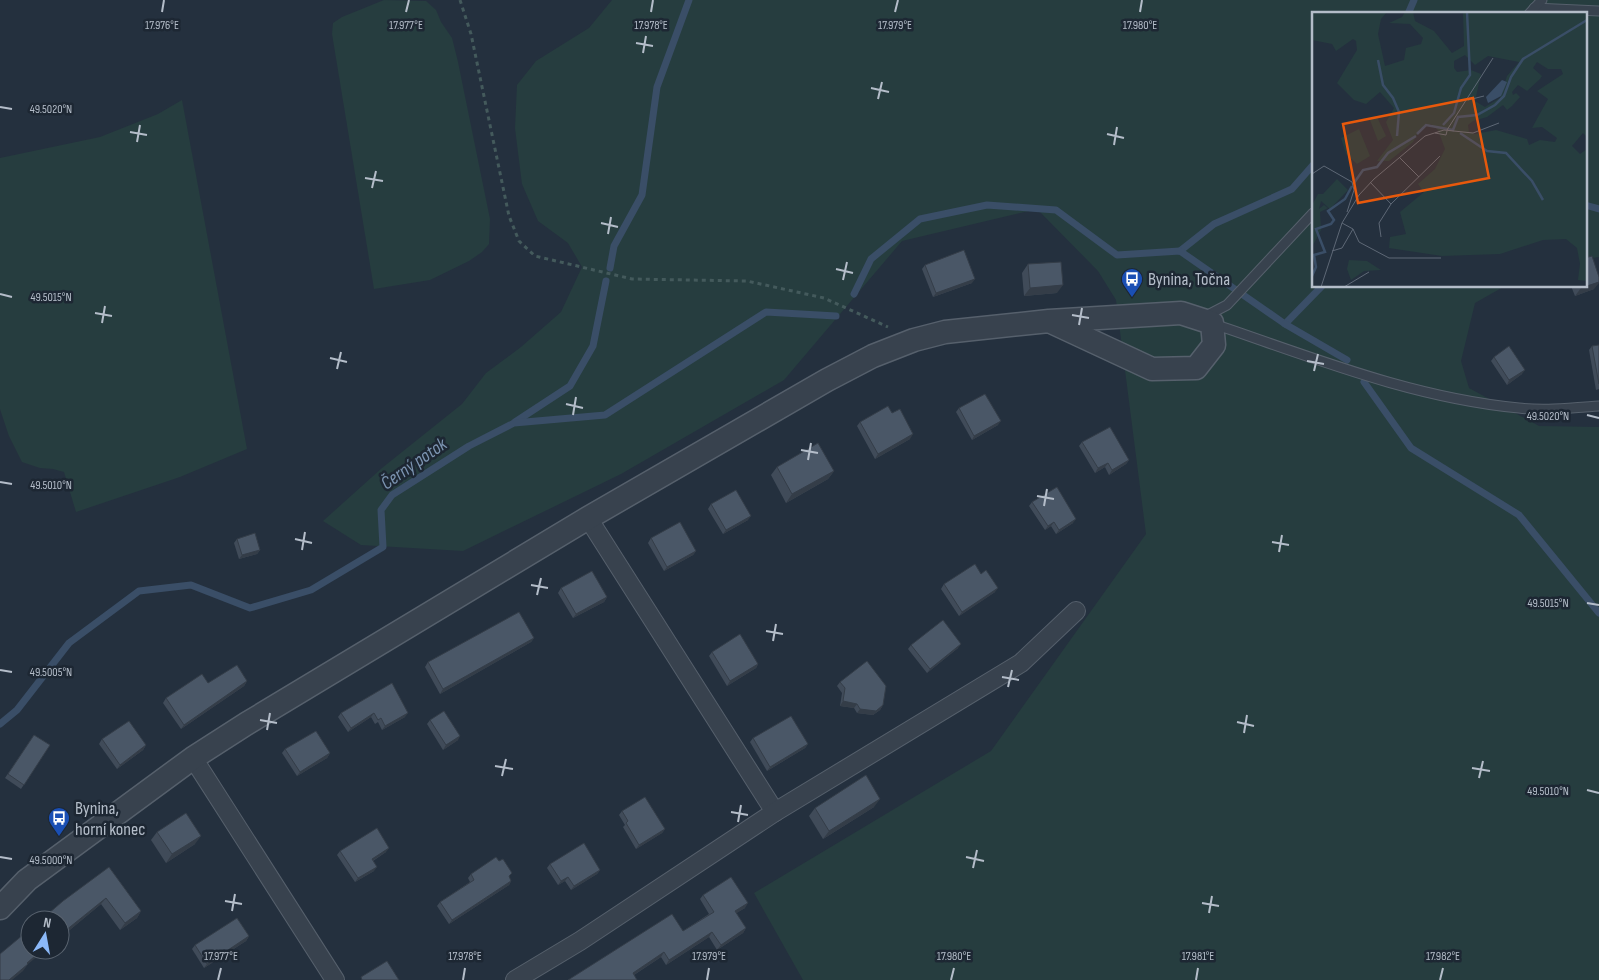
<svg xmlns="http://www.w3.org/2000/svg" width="1599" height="980" font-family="'Sofia Sans Condensed',sans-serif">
<rect width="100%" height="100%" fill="#24303e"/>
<g fill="#263d3f">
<polygon points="384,0 426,1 436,10 441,22 452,38 458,62 490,219 489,244 482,252 469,261 430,280 374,289 332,34 333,23 342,17"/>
<polygon points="612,0 1599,0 1599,257 1585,259 1585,14 1313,14 1313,286 1505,286 1475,303 1461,361 1469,388 1539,426 1599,427 1599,980 803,980 754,893 991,751 1146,534 1116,300 1098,271 1037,209 902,241 784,380 621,474 463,551 361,545 323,521 382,468 462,404 486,373 521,347 561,312 582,267 568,243 538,221 522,184 515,128 517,85 536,61 589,28"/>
<polygon points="182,100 247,449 180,477 76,512 64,472 53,469 40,468 22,462 9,436 0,409 0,158 100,137 158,114"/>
</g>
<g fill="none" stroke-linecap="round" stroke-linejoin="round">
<g stroke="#3a4e67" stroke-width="7">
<polyline points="1408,14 1414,0"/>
<polyline points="1585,205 1599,209"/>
<polyline points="1180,251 1214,224 1292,189 1313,165"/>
<polyline points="610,268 614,246 642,195 657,87 689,0"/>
<polyline points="854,294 871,259 920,219 987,205 1056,210 1117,255 1180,251 1285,324 1322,286"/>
<polyline points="1285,324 1347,360"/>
<polyline points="1364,382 1411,448 1519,515 1599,613"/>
<polyline points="515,422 570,386 593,346 606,281"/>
<polyline points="0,724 17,710 69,643 139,591 191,585 250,608 311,590 383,547 381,510 392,495 469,446 514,423 605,415 766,312 836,316"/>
</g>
<g stroke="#56606c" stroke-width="11">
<g id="service">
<polyline points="1534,8 1599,11"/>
<polyline points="1529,14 1542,0"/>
<polyline points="1204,317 1227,305 1313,213"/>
<path d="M 1214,324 C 1314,358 1413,398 1519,408 C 1545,411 1573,408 1599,406"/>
</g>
</g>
<g stroke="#56606c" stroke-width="20">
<g id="minor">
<polyline points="588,518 775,812"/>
<polyline points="193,758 335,980"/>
<polyline points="515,980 580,941 775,812 1021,663 1076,611"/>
</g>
</g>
<g stroke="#56606c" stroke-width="25">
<polyline id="tertiary" points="0,908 27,880 193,758 246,724 588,518 827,380 873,356 914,340 945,332 1049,321 1181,313 1212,323 1214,345 1196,368 1152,369 1049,321"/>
</g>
<polyline stroke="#445a5c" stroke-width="3" stroke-dasharray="4 4" stroke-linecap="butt" points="460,0 471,34 509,216 519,241 535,256 632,279 747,281 824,298 888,327"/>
<use href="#service" stroke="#38424e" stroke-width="9"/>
<use href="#minor" stroke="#38424e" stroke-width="18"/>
<use href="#tertiary" stroke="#38424e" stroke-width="22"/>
</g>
<g fill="#404b59">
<polygon points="1028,264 1057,293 1024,296 1022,273"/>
<polygon points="925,265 972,283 933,297 922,269"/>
<polygon points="1571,286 1585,286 1594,289 1575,296"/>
<polygon points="1599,345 1599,389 1596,390 1589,350 1592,346"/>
<polygon points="1494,357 1522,374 1507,385 1491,361"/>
<polygon points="959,408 998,425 972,440 956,412"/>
<polygon points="860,422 910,439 875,459 857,426"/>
<polygon points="1082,442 1129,460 1126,464 1109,475 1105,467 1095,473 1079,446"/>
<polygon points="777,467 834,471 828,479 786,503 771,475"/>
<polygon points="1032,502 1073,523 1056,534 1051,526 1045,530 1029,506"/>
<polygon points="711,504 748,520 723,534 708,509"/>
<polygon points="651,538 696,551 693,555 664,571 648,543"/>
<polygon points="237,539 260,550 257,554 239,559 234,543"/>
<polygon points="981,574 995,592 959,616 941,589 944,584"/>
<polygon points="561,588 607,597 604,602 573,618 558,593"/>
<polygon points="534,638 531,642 440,694 425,667 428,662"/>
<polygon points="911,645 958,648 927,673 908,649"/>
<polygon points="712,652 758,664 756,668 727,686 709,656"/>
<polygon points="247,681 244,686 181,729 163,703 166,698"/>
<polygon points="840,682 883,705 880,710 873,715 857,713 854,708 840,706 842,693 837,686"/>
<polygon points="392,683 405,717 382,730 378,722 375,724 371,717 348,732 338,717 341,713"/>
<polygon points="430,720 458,740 443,750 427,724"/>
<polygon points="34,735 50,745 21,789 5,778"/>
<polygon points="753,738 808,744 805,748 767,771 750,742"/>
<polygon points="102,739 146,745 143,750 117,769 99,744"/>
<polygon points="285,749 330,753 327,758 297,776 282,753"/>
<polygon points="874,807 823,839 809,816 815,808"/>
<polygon points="622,811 665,829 662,833 636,849 623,827 625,825 619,815"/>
<polygon points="157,832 195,844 166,863 151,840"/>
<polygon points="340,851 386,852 373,861 374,871 355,882 337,855"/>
<polygon points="550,864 600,870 597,874 571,890 565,881 558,885 547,868"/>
<polygon points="109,867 141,911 137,918 120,930 101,904 60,938 60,920"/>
<polygon points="471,874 509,877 511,881 509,885 449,924 437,906 440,902 470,882 468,878"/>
<polygon points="703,895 745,908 736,913 746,928 743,933 717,950 709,937 666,965 661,957 634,975 568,980 683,931 709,914 700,899"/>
<polygon points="249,936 246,941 204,968 192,949 195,945"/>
</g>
<g fill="#343d48">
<polygon points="975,279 972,283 933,297 936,293"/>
<polygon points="1599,282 1599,283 1594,289 1575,296 1581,288"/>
<polygon points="1063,285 1057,293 1024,296 1030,288"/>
<polygon points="1525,370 1522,374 1507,385 1509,380"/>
<polygon points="1001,421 998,425 972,440 974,436"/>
<polygon points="913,434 910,439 875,459 878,454"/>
<polygon points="1129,460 1126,464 1109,475 1112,470"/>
<polygon points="1108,463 1105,467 1095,473 1098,468"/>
<polygon points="834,471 828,479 786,503 792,494"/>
<polygon points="751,516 748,520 723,534 726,530"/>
<polygon points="1076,519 1073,523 1056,534 1059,530"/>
<polygon points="1054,522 1051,526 1045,530 1048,526"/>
<polygon points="260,550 257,554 239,559 242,555"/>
<polygon points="696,551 693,555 664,571 667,567"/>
<polygon points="998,588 995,592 959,616 962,612"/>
<polygon points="607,597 604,602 573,618 576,614"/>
<polygon points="534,638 531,642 440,694 443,689"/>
<polygon points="961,644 958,648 927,673 930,669"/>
<polygon points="758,664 756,668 727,686 730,681"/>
<polygon points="247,681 244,686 181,729 184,725"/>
<polygon points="843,701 857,704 854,708 840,706"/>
<polygon points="883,705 880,710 873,715 857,713 860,709"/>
<polygon points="374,713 371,717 348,732 351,728"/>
<polygon points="408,713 405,717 382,730 385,726"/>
<polygon points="460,736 458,740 443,750 446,745"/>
<polygon points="808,744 805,748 767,771 770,767"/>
<polygon points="146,745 143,750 117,769 120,765"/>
<polygon points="330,753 327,758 297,776 300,772"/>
<polygon points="880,799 874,807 823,839 829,831"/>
<polygon points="665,829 662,833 636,849 639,845"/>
<polygon points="201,836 195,844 166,863 172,854"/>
<polygon points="389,848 386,852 369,863 372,859"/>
<polygon points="377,867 374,871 355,882 358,878"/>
<polygon points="600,870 597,874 571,890 574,886"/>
<polygon points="568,877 565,881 558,885 561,881"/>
<polygon points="511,881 509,885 449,924 452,920"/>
<polygon points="106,898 101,904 60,938 60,935"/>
<polygon points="748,903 745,908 732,916 735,911"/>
<polygon points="141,911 137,918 120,930 125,923"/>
<polygon points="746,928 743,933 717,950 721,945"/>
<polygon points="712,932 709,937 666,965 669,960"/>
<polygon points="249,936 246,941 204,968 207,964"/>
<polygon points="42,950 45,950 28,964 23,971 12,980 9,980 27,963"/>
<polygon points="664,952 661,957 629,978 633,973"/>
</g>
<g fill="#4a5767" stroke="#343d48">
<polygon points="964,250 975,279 936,293 925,265"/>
<polygon points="1592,256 1599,277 1599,282 1581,288 1580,286 1585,286 1585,258"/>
<polygon points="1061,262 1063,285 1030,288 1028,264"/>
<polygon points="1599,345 1599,384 1592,346"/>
<polygon points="1509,346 1525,370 1509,380 1494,357"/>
<polygon points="985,394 1001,421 974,436 959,408"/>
<polygon points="888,406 892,413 900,409 913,434 878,454 860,422"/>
<polygon points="1110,427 1129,460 1112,470 1108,463 1098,468 1082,442"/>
<polygon points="818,443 834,471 792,494 777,467"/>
<polygon points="1057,487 1076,519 1059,530 1054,522 1048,526 1032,502"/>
<polygon points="736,490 751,516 726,530 711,504"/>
<polygon points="680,522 696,551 667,567 651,538"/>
<polygon points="255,533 260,550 242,555 237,539"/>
<polygon points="975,564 981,574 986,570 998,588 962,612 944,584"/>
<polygon points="592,571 607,597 576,614 561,588"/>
<polygon points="519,612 534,638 443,689 428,662"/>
<polygon points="943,620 961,644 930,669 911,645"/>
<polygon points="740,634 758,664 730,681 712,652"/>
<polygon points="867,661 886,686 883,705 876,711 860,709 857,704 843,701 845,688 840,682"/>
<polygon points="237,665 247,681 184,725 166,698 202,674 208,683"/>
<polygon points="392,683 408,713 385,726 381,718 378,720 374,713 351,728 341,713"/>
<polygon points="444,711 460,736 446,745 430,720"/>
<polygon points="791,716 808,744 770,767 753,738"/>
<polygon points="129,721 146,745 120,765 102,739"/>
<polygon points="316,731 330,753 300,772 285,749"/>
<polygon points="34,735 50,745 24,785 8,774"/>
<polygon points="866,775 880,799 829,831 815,808"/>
<polygon points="645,797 665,829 639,845 626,823 628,821 622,811"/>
<polygon points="186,813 201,836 172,854 157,832"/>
<polygon points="377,828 389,848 372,859 377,867 358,878 340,851"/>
<polygon points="584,843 600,870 574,886 568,877 561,881 550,864"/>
<polygon points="496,857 499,861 503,859 512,873 509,876 511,881 452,920 440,902 474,880 471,874"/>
<polygon points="109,867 141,911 125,923 106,898 60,935 60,920 41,920 63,901"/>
<polygon points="731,877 748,903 735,911 746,928 721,945 712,932 669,960 664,952 633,973 637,980 568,980 672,914 683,931 714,912 703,895"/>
<polygon points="237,918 249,936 207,964 195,945"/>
<polygon points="30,929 30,950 42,950 27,963 28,964 9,980 0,980 0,954"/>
<polygon points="387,961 399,980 362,980 361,977"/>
</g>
<path fill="none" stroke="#b4bdc9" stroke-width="2" d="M 162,12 L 164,0M 406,12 L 409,0M 651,12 L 653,0M 895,12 L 898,0M 1140,12 L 1142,0M 636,43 L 653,46M 643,53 L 646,36M 871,88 L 889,92M 878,99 L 882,82M 0,107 L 12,109M 130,132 L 147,135M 1107,134 L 1124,138M 137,142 L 140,125M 1114,145 L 1117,127M 365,178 L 383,181M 372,188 L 376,171M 601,223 L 618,227M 608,234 L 611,217M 836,269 L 853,273M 843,280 L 847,262M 0,294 L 12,297M 95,313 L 112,316M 1072,315 L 1089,318M 102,323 L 105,306M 1079,325 L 1082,308M 330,358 L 347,362M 1307,361 L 1324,364M 337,369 L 341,352M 1314,371 L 1318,354M 566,404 L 583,408M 573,415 L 576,397M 1587,415 L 1599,418M 801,450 L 818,453M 808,460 L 811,443M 0,482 L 12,484M 1037,496 L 1054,499M 1044,506 L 1047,489M 295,539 L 312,543M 1272,542 L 1289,545M 302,550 L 305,532M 1279,552 L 1282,535M 531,585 L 548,588M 537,595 L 541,578M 1587,603 L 1599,605M 766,631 L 783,634M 773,641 L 776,624M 0,670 L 12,672M 1002,677 L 1019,680M 1008,687 L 1012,670M 260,720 L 277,723M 1237,722 L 1254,726M 267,730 L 270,713M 1244,733 L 1247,715M 495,766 L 513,769M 1472,768 L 1490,771M 502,776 L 506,759M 1479,778 L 1483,761M 1587,790 L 1599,793M 731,812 L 748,815M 738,822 L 741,805M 0,857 L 12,859M 966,857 L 984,861M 973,868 L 977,850M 225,901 L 242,904M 1202,903 L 1219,906M 232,911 L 235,894M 1209,913 L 1212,896M 218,980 L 221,968M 463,980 L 465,968M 707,980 L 709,968M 951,980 L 954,968M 1196,980 L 1198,968M 1440,980 L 1443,968"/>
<defs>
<g id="bus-pin" transform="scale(1.125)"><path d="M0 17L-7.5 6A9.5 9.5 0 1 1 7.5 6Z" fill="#1a4fb4" stroke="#1d2733"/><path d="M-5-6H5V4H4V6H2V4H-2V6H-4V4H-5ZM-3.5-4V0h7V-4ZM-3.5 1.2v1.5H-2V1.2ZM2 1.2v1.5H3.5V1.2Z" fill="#fff"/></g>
</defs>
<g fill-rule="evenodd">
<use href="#bus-pin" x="1132" y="279"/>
<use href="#bus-pin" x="59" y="818"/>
</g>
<g text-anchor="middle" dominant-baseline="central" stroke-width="5" stroke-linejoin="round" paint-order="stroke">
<g font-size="18" fill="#b4bdc9" stroke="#1d2733" text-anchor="start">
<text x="1148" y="279">Bynina, Točna</text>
<text x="75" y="808">Bynina,<tspan x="75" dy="21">horní konec</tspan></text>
</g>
<g font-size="19" font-style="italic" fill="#7c94b1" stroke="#1d2733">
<text transform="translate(414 464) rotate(-35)">Černý potok</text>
</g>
</g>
<g transform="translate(1312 12)">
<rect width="275" height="275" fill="#24303e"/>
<path d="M 0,0 L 75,0 L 69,7 L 66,22 L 73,54 L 92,48 L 94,36 L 109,32 L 111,26 L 98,12 L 77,11 L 90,5 L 93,0 L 101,0 L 103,9 L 122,19 L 140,41 L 152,34 L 151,0 L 275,0 L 275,125 L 271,121 L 260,134 L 268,142 L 275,137 L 275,269 L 266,268 L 268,252 L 265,236 L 254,227 L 231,228 L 188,242 L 130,244 L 77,236 L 78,225 L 94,222 L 88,200 L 112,180 L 106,172 L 123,157 L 133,137 L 126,118 L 119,112 L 108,117 L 101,130 L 77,149 L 65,149 L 81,128 L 74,110 L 82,96 L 68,80 L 54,92 L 42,88 L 25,71 L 45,38 L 44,29 L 41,27 L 24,39 L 20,32 L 0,28 ZM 153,43 L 163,53 L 176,44 L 207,50 L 195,64 L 188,86 L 173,95 L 163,89 L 169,62 L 159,58 L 145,60 L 142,56 L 142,49 ZM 225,50 L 236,57 L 249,57 L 251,62 L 225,79 L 236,87 L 220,116 L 230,115 L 245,126 L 243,130 L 228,128 L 217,133 L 215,127 L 184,118 L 163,122 L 157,120 L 156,113 L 161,109 L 175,105 L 191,93 L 195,98 L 200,94 L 208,85 L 204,81 L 201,83 L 200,80 L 206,73 L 215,79 L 228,67 L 230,64 L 221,56 ZM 65,105 L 74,124 L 66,129 L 58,108 ZM 47,117 L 58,144 L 45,152 L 34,142 L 29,126 ZM 25,167 L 36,178 L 18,197 L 9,189 L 7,197 L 12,193 L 16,196 L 8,200 L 9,218 L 0,235 L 0,193 L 6,182 L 11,182 ZM 37,248 L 55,249 L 69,258 L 52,259 L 39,268 L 35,257 Z" fill="#263d3f" fill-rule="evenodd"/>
<path d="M 190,68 L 195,70 L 189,84 L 176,91 L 174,85 Z" fill="#3a4e67"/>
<path fill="none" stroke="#3a4e67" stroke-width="2.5" d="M 66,48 L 71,73 L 81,86 L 87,100 L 85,124M 131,113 L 142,101 L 149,76 L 158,63 L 155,0M 148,121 L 175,139 L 194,141 L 220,169 L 231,188M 105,122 L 114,113 L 141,118 L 146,105 L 165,103 L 183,93 L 192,84 L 199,65 L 211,47 L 275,8M 42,171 L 51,158 L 65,155 L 76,141 L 104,124M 0,264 L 4,255 L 2,243 L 13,240 L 4,217 L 19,212 L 22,208 L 16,199 L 33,187 L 40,174"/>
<path fill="none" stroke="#5e6876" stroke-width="1" d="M 156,88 L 172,84M 135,118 L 181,46M 123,121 L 134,123 L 135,119M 87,145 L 107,165M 0,162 L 12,154 L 40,170 L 42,178 L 35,200M 58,170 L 79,192M 30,211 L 41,217 L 47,230 L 77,246 L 129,246M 69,225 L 67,211 L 79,192 L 128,144M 20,239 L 30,236 L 41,217M 9,275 L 30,211 L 47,183 L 62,167 L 113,124 L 132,118 L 161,121 L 187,111M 32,275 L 57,260"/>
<path fill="#e8590c" fill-opacity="0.15" stroke="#e8590c" stroke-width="2.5" d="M 161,86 L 177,166 L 46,191 L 31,112 Z"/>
<rect width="275" height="275" fill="none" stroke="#b4bdc9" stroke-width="2.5"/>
</g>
<g font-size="12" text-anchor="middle" fill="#b4bdc9" stroke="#1d2733" stroke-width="5" stroke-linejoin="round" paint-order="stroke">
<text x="162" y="29">17.976°E</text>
<text x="406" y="29">17.977°E</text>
<text x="651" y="29">17.978°E</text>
<text x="895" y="29">17.979°E</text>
<text x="1140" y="29">17.980°E</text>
<text x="51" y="113">49.5020°N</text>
<text x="51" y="301">49.5015°N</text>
<text x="1548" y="420">49.5020°N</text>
<text x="51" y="489">49.5010°N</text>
<text x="1548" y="607">49.5015°N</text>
<text x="51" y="676">49.5005°N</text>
<text x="1548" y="795">49.5010°N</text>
<text x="51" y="864">49.5000°N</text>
<text x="221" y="960">17.977°E</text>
<text x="465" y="960">17.978°E</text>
<text x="709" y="960">17.979°E</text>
<text x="954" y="960">17.980°E</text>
<text x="1198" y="960">17.981°E</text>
<text x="1443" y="960">17.982°E</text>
</g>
<g transform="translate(45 935) rotate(11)"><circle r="24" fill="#1d2733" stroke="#59636f"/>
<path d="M0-4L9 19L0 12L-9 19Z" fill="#8bb8f7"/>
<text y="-8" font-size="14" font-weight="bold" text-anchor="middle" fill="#b4bdc9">N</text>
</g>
</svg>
